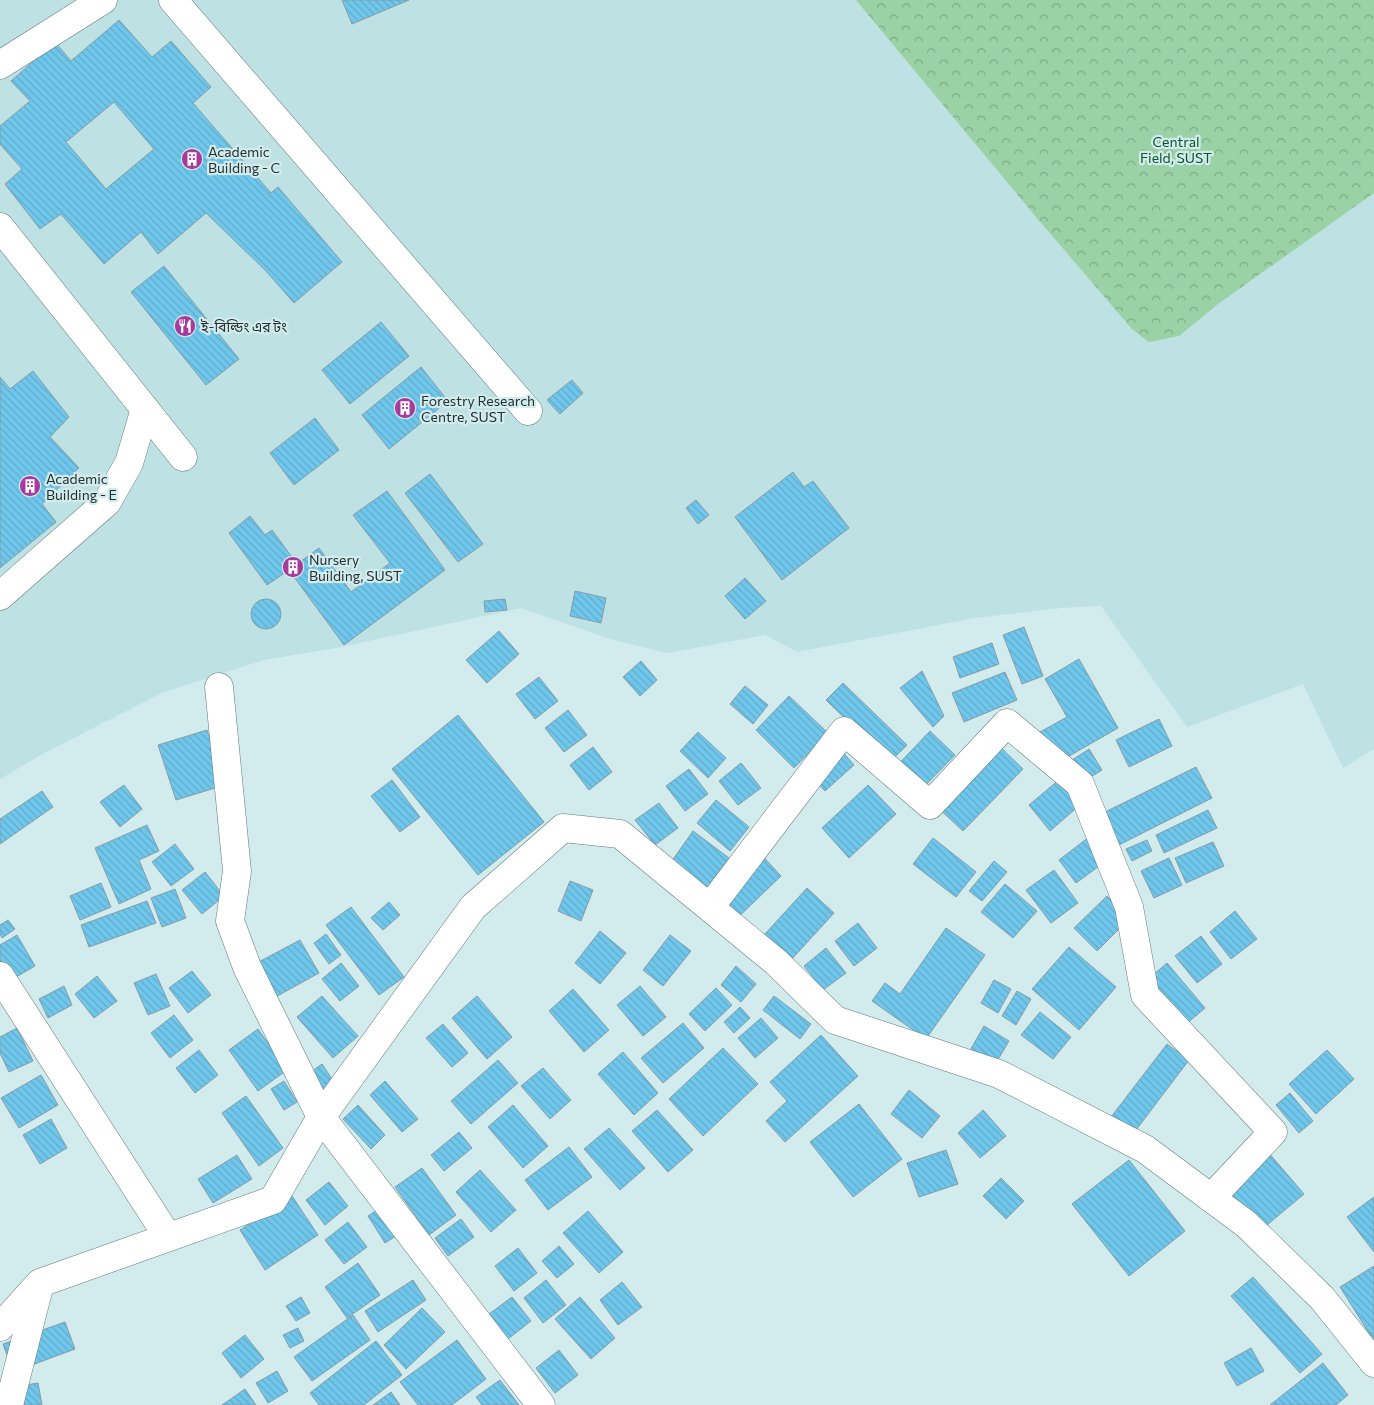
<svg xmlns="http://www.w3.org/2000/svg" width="1374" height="1405" font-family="Commissioner,'Noto Sans Bengali',sans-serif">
<defs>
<pattern id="forest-crowns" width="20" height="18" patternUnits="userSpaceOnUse" patternTransform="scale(1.25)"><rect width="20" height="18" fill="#9ad2a5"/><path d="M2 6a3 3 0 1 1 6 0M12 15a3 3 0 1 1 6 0" fill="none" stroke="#7dab87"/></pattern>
<pattern id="building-back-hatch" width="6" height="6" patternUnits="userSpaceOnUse" patternTransform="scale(1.25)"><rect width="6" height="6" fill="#6fc7ec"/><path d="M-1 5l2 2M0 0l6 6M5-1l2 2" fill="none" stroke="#60abcb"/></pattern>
</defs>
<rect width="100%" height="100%" fill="#d2ecee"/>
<polygon fill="#bee1e3" points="0,0 1374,0 1374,749 1343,768 1303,684 1187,727 1101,606 1060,608 975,618 797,652 765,635 668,653 613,640 521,608 336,648 264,660 162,693 46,752 0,779"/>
<polygon fill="url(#forest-crowns)" points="856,0 1374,0 1374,193 1218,304 1179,336 1149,342 1132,329 1036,217"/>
<g fill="url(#building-back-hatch)" stroke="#879ca6" fill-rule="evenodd">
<polygon points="342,0 409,0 352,24"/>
<path d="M 119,20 L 152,57 L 171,41 L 211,87 L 193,103 L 271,193 L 278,187 L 342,262 L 294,303 L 266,271 L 206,213 L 158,254 L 141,232 L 104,264 L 61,214 L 40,229 L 5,184 L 22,169 L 0,144 L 0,126 L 30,101 L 11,81 L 55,42 L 71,61 ZM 114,102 L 154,149 L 106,189 L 66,142 Z"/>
<polygon points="164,266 239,359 206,385 131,292"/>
<polygon points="381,322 409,356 350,404 322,370"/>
<polygon points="421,367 448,401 389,449 362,415"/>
<polygon points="33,371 69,417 50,437 79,468 42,504 56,522 0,568 0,377 10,389"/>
<polygon points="572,380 583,393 560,414 547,400"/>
<polygon points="315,418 339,450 294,485 270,453"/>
<polygon points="793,472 804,487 813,481 849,528 782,580 735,517"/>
<polygon points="430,474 483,544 458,562 405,493"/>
<polygon points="387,491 445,570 344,645 289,570 267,585 229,533 250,516 265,535 272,530 297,564 319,548 351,592 390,563 353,515"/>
<polygon points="696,500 709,515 698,524 686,508"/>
<polygon points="745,578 766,601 745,619 725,596"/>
<polygon points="575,591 606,598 601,623 570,616"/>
<circle cx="266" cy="614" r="15"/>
<polygon points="505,599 507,610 485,612 484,601"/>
<polygon points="1024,627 1043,676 1022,684 1003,635"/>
<polygon points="499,631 519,654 487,683 466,660"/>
<polygon points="992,643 999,664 960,678 953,657"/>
<polygon points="1079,659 1118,728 1057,763 1040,732 1067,717 1045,679"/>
<polygon points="641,661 657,680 640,696 623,677"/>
<polygon points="922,671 944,716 933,727 900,688"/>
<polygon points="1005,672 1017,700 964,722 952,693"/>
<polygon points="539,677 558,701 535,719 516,694"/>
<polygon points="843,683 907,745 890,762 826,700"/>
<polygon points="745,686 768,705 753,724 730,704"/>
<polygon points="789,696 828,733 794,768 756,730"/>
<polygon points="568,710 587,735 564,752 545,728"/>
<polygon points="458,715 544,822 478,875 392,769"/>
<polygon points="1159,719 1172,746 1129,767 1116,740"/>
<polygon points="207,730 225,785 176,800 158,745"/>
<polygon points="930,731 955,755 914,797 890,773"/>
<polygon points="698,732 726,758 708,778 680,751"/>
<polygon points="994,741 1023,769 963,831 934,804"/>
<polygon points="593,747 612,772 589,790 570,765"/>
<polygon points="840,749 854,765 825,791 811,776"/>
<polygon points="1089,749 1102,770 1076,786 1063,766"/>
<polygon points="741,763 761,788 738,805 719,781"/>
<polygon points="1196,767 1212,798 1111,849 1095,817"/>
<polygon points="689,769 708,794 685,811 666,786"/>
<polygon points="1060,779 1081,804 1050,831 1029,805"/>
<polygon points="392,780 420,817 400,832 371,796"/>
<polygon points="124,785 142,809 120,827 100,802"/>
<polygon points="868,785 896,814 849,858 822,828"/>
<polygon points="42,791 53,807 0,844 0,819"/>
<polygon points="716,800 749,827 730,851 697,823"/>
<polygon points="659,803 678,828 655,845 635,820"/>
<polygon points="1208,810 1217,828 1164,853 1156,835"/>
<polygon points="147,825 159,851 139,860 151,889 119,904 95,848"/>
<polygon points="693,831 729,858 699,898 664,872"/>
<polygon points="1089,837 1106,861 1076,883 1059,860"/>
<polygon points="933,838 976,872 956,897 913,864"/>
<polygon points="1147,840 1152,851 1132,861 1126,849"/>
<polygon points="1213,842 1224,866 1186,883 1175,858"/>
<polygon points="175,844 194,869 171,886 152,862"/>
<polygon points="758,851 781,876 729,926 706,901"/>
<polygon points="1169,858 1182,885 1154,898 1141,871"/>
<polygon points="994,861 1007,872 982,901 969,891"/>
<polygon points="1054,870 1078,903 1051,923 1026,890"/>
<polygon points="205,872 224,896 202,914 182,890"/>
<polygon points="570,881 593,890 581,921 558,911"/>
<polygon points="101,883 111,907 80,920 70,896"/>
<polygon points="1005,884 1037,911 1013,938 981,912"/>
<polygon points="807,888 834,913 791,960 764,935"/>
<polygon points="175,889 186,918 162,927 151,898"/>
<polygon points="1107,896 1129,919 1097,951 1074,928"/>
<polygon points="147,901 156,923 89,947 81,925"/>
<polygon points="389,902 400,915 383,930 371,918"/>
<polygon points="351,907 404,977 379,995 326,925"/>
<polygon points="1235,911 1257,939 1231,959 1210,932"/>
<polygon points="8,920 15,929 2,938 0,934 0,925"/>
<polygon points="858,923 877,948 854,966 835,941"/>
<polygon points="946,928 985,955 926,1039 872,1001 885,983 900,994"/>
<polygon points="600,931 626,953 600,984 575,963"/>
<polygon points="326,934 341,955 329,964 314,943"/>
<polygon points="17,935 35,966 11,980 0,962 0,945"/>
<polygon points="670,935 691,951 663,986 643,970"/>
<polygon points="1201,936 1222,964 1197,983 1175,956"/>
<polygon points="300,940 319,973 270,1000 251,966"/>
<polygon points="1069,947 1116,987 1079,1030 1032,989"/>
<polygon points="826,948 846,973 823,990 804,966"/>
<polygon points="341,963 359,986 340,1001 322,979"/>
<polygon points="1167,963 1205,1008 1177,1032 1139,987"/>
<polygon points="736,966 756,984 741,1002 721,985"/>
<polygon points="192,971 211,995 188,1013 169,988"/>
<polygon points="156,974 170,1006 148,1015 134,983"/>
<polygon points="97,976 117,1001 94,1018 75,994"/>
<polygon points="994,980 1011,989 998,1013 981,1003"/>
<polygon points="64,986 72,1005 48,1018 39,999"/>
<polygon points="640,986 666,1017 643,1036 617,1005"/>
<polygon points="716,988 732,1005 705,1031 689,1014"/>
<polygon points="573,989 609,1030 584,1052 549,1011"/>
<polygon points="1017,991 1031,999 1016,1025 1002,1016"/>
<polygon points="322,996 358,1036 333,1058 297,1017"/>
<polygon points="477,996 512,1037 487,1059 452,1018"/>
<polygon points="774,996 811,1024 800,1039 763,1010"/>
<polygon points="740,1007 750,1018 734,1033 724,1022"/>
<polygon points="1040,1012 1071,1037 1053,1059 1021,1035"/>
<polygon points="174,1015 193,1040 170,1058 151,1033"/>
<polygon points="761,1018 778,1038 755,1058 738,1038"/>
<polygon points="683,1023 704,1048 663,1083 641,1058"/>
<polygon points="443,1024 468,1053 452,1067 426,1038"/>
<polygon points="984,1026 1009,1041 993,1068 968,1054"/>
<polygon points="17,1028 33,1061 9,1072 0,1053 0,1037"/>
<polygon points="258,1029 287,1070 258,1091 229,1050"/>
<polygon points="821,1035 858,1076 785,1142 766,1121 787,1101 770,1082"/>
<polygon points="1167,1044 1189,1060 1133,1134 1111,1117"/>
<polygon points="723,1048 758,1084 703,1136 669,1099"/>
<polygon points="199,1050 218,1075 195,1093 176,1068"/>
<polygon points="1327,1050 1354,1079 1316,1114 1289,1084"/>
<polygon points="623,1052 658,1093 634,1115 598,1074"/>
<polygon points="498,1060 518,1083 471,1124 451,1101"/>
<polygon points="322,1064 338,1088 322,1099 305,1076"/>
<polygon points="543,1068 571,1100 550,1119 521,1086"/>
<polygon points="41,1075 58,1105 19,1128 1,1098"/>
<polygon points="284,1081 297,1102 284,1110 271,1089"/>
<polygon points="385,1081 418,1119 402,1132 370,1095"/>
<polygon points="909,1090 940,1116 922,1138 891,1114"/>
<polygon points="1290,1093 1313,1121 1299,1133 1276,1105"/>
<polygon points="246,1096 283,1148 259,1166 222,1113"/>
<polygon points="859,1104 902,1159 853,1197 810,1142"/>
<polygon points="358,1105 385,1135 371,1149 343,1119"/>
<polygon points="513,1105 548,1146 523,1168 488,1127"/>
<polygon points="657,1110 693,1150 668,1172 632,1131"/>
<polygon points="983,1110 1006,1136 980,1158 958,1133"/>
<polygon points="51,1119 67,1148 40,1164 23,1135"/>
<polygon points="609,1128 645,1168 620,1190 584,1149"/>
<polygon points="459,1132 472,1148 444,1171 431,1155"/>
<polygon points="569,1147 592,1177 548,1210 525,1180"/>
<polygon points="946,1150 958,1184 919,1197 907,1163"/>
<polygon points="1268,1152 1304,1194 1261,1230 1225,1188"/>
<polygon points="237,1155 252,1179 213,1203 198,1179"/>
<polygon points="1129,1160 1185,1231 1129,1276 1072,1204"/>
<polygon points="422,1168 456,1215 429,1235 395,1187"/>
<polygon points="480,1170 516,1210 491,1232 456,1192"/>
<polygon points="1001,1178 1024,1201 1006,1219 983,1196"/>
<polygon points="329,1182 348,1206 325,1225 306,1200"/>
<polygon points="292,1196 318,1235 265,1270 240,1230"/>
<polygon points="1374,1197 1374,1252 1347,1217"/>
<polygon points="390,1202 407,1229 385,1243 368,1216"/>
<polygon points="588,1211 623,1252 599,1273 563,1233"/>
<polygon points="461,1219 474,1237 448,1256 435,1238"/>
<polygon points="348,1222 367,1247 344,1264 325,1240"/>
<polygon points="559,1246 574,1264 557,1278 542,1261"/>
<polygon points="518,1248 537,1273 514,1291 495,1266"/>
<polygon points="358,1263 380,1295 347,1318 325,1287"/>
<polygon points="1374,1266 1374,1341 1340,1287"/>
<polygon points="1253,1277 1322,1354 1300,1373 1231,1296"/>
<polygon points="413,1280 426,1300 378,1332 365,1311"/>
<polygon points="546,1280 566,1305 543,1323 524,1298"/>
<polygon points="622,1282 642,1307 618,1325 600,1300"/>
<polygon points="301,1297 310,1313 296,1321 286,1306"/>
<polygon points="512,1297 531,1321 508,1339 489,1314"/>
<polygon points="580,1297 615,1338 591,1359 555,1319"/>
<polygon points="422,1308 445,1332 406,1369 384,1345"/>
<polygon points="353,1315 370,1340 312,1381 294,1357"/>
<polygon points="65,1322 75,1349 13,1372 3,1344"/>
<polygon points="298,1328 304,1341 290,1348 283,1335"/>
<polygon points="245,1335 264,1359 241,1378 222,1353"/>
<polygon points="457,1340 486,1379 452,1405 418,1405 400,1382"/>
<polygon points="376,1341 402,1375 364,1405 319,1405 310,1393"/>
<polygon points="1251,1348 1264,1371 1237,1386 1224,1363"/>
<polygon points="559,1350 578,1375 555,1393 536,1368"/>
<polygon points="1323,1363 1348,1395 1336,1405 1270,1405"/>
<polygon points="277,1371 288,1391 268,1403 256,1383"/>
<polygon points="500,1380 519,1405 482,1405 476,1397"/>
<polygon points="38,1383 42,1405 15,1405 13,1387"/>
<polygon points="245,1389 256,1405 222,1405"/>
<polygon points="391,1392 400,1405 373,1405"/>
</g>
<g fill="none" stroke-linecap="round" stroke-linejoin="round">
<g stroke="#627a7c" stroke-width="29">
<g id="minor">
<polyline points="173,0 528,411"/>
<polyline points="0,65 103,0"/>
<polyline points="0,227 183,457"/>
<polyline points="0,596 107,502 129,463 145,409"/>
<polyline points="219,687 237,871 230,921 247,967 321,1117 541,1405"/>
<polyline points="710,907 844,731 930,805 1007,723 1080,784 1129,907 1145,995 1273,1132 1211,1198"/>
<polyline points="0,976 168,1237"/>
<polyline points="0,1327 40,1283 273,1200 321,1117 473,907 563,828 620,834 776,962 835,1020 999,1074 1145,1149 1246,1224 1322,1298 1374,1363"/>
<polyline points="9,1405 39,1287"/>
</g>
</g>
<use href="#minor" stroke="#fff" stroke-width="28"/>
</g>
<defs>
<g id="building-disc" transform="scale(1.125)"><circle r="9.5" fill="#a63b9c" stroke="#d2ecee"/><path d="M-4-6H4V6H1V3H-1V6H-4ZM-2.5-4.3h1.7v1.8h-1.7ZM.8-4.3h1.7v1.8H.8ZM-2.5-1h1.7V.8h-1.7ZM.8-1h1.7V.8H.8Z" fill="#fff"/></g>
<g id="restaurant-disc" transform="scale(1.125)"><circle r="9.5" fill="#a63b9c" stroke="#d2ecee"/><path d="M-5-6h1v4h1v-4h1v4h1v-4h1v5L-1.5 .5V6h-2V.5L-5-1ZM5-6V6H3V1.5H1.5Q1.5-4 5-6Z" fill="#fff"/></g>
</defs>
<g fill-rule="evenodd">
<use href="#building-disc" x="192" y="159"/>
<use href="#restaurant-disc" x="185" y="326"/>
<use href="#building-disc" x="405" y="408"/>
<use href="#building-disc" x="30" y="486"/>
<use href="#building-disc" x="293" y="567"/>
</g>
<g text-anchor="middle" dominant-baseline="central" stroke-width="4.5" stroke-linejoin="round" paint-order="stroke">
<g font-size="14" fill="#085526" stroke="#d2ecee">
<text x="1176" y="141">Central<tspan x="1176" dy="16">Field, SUST</tspan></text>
</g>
<g font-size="14" fill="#263031" stroke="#d2ecee" text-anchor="start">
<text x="208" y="151">Academic<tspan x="208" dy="16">Building - C</tspan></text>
<text x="201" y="326">ই-বিল্ডিং এর টং</text>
<text x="421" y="400">Forestry Research<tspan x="421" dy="16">Centre, SUST</tspan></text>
<text x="46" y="478">Academic<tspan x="46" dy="16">Building - E</tspan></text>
<text x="309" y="559">Nursery<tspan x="309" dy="16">Building, SUST</tspan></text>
</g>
</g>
</svg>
